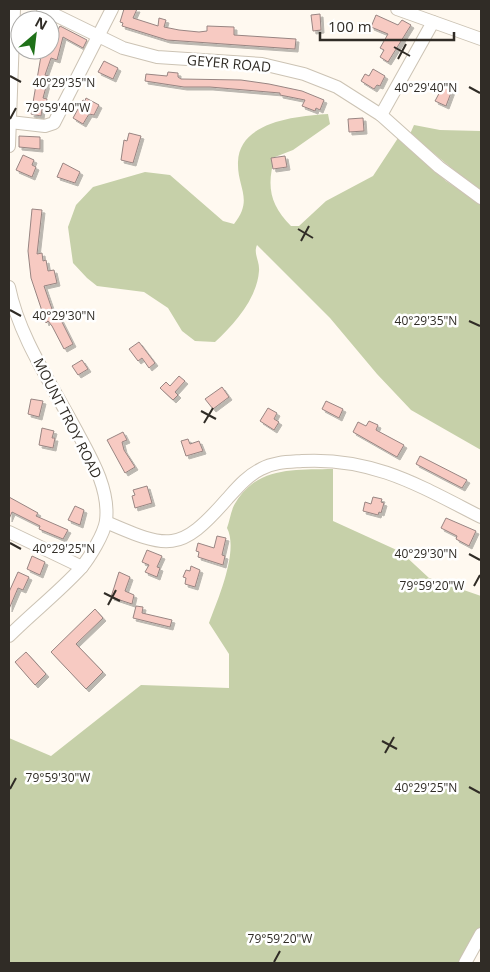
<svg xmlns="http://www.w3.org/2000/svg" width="490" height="972" font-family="'Open Sans',sans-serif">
<defs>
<filter id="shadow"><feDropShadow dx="3" dy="3" stdDeviation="0" flood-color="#0004"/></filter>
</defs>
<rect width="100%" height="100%" fill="#fff9f0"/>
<g fill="#c6d0a9">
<path d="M 328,114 L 330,124 L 293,150 L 275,157 C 266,186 270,205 291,226 L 299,226 L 326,201 L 373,176 L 398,138 L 446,181 L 481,204 L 481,450 L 411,410 L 377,374 L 330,318 L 257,245 C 253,254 260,261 259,271 C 257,299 234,324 215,342 L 195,341 L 182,331 L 168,308 L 144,292 L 97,286 L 87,278 L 73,263 L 68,227 L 76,205 L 93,187 L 145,172 L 170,175 L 223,221 L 234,224 C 254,199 237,188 238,162 C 239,121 298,116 328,114 Z"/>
<polygon points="414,125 440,130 481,131 481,192 410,134"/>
<path d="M 333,469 L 333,521 L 401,552 L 429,578 L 481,596 L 481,934 L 465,963 L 9,963 L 9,738 L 51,756 L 141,685 L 229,688 L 229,654 L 209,623 C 218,599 239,551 227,528 C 230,520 231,509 236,502 C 258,466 296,470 333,469 Z"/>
</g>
<g fill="#f7cac2" stroke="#988582" filter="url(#shadow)">
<polygon points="124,9 137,9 133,18 158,26 159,18 166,20 164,27 179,30 199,32 207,31 207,26 234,27 234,35 296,39 295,49 167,40 122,26 123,23 120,22"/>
<polygon points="320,14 321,30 313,31 311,15"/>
<polygon points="376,15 398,25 402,20 411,25 388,62 380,57 384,50 380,48 388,34 371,27"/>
<polygon points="60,26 87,40 83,48 63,37 57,60 51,58 45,75 49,76 43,98 47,99 45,110 42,109 41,116 31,114 42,50 50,50 51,42"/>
<polygon points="104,61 118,68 113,79 98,72"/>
<polygon points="373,69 385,76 380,86 377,85 374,89 361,81 365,74 369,76"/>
<polygon points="168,72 178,73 178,77 181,79 241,80 269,84 302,91 324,100 320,110 316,108 315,111 302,106 305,100 280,95 280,93 210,87 184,87 145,81 146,74 167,76"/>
<polygon points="443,86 452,90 446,106 435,101"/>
<polygon points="86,98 99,105 94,115 89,114 83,124 73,118 83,100 85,101"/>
<polygon points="363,118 364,131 349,132 348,119"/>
<polygon points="129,133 141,136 133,163 121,160 124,140 127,141"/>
<polygon points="19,136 40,137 40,149 19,147"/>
<polygon points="23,155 34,160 32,165 36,167 32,177 16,170"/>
<polygon points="285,156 287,167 273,169 271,158"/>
<polygon points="63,163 80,172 75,183 57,177"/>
<polygon points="32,209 42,210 37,254 42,253 43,261 46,260 48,271 54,270 57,283 44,286 53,312 56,310 73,344 64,349 52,326 48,321 46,323 31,278 28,251"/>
<polygon points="139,342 155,363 149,368 142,358 138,361 129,349"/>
<polygon points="82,360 88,369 78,375 72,366"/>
<polygon points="179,376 185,381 175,392 178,395 173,400 160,388 166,382 170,386"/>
<polygon points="222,387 229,397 213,409 205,399"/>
<polygon points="31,399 43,401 39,417 28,414"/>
<polygon points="326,401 343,409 339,418 322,409"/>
<polygon points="268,408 277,413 274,419 279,422 274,430 260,421"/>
<polygon points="369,421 378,425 376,430 404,445 397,457 353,432 358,422 366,426"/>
<polygon points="42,428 54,431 52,438 55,438 53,448 39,445"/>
<polygon points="123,432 127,440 122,442 124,450 135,467 125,473 107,440"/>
<polygon points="188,439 190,444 199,441 203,451 186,456 181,441"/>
<polygon points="420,456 467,480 462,488 416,464"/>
<polygon points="147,486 152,503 135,508 132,496 135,495 133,490"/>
<polygon points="9,497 38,513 36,516 68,530 63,539 39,529 40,526 12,512 9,519"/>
<polygon points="373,497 382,499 381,502 384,503 381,513 379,512 378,515 363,511 365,502 371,504"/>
<polygon points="75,506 84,510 80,525 68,520"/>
<polygon points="446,518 476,531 469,546 456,539 457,536 441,528"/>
<polygon points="217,536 226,538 222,555 225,556 223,565 198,557 199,552 196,551 198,543 214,548"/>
<polygon points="147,550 162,556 157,567 160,568 157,577 145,572 149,565 142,562"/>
<polygon points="32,556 45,562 40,575 27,569"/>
<polygon points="191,566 200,570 195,587 185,584 186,578 183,577 186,570 190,571"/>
<polygon points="18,572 29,577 23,590 18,588 9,609 9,592"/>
<polygon points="119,572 130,577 125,591 134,595 132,604 111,597"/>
<polygon points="136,606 143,607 142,613 172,620 170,627 133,618"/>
<polygon points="95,609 103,618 76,644 103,672 86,689 51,652"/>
<polygon points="26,652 46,674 35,685 15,662"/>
</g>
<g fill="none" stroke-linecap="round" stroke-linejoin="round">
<g stroke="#ccc3b4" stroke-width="14">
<g id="minor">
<polyline points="43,9 123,48 157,57 262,64 304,74 337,87 381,115 439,167 481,198"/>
<polyline points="397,9 481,39"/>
<polyline points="381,115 433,22"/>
<polyline points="10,122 45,126 54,123 112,9"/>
<polyline points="9,146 14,9"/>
<path d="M 9,287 C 19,337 51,383 75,428 C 90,456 110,488 106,521 C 104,534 90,557 81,568 C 59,592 32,613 9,636"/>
<path d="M 106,522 C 168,549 180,553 227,499 C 237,488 247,476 261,469 C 274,462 288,462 302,461 C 373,457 420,486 481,517"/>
<polyline points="9,532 82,567"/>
<polyline points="465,963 481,934"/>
</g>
</g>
<use href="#minor" stroke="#fff" stroke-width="12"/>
</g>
<path fill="none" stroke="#302c26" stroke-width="2" d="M 394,47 L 410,56M 398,59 L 406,44M 10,76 L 21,82M 469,87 L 480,93M 10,119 L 16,108M 298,229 L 313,238M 301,241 L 309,226M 10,310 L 21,316M 469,321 L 480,326M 201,411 L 216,419M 204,423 L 213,408M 10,543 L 21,549M 469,554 L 480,560M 474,586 L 480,575M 104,593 L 120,601M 108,605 L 116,590M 382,741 L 397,749M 385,753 L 394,737M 469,787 L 480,793M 10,789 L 16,778M 274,962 L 280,951"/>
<g text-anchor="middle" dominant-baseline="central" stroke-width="5" stroke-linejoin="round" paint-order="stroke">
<g font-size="14" fill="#302c26" stroke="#fff">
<text transform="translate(229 63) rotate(5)">GEYER ROAD</text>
<text transform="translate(68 418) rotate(63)">MOUNT TROY ROAD</text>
</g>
</g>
<g font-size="12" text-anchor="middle" fill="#302c26" stroke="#fff" stroke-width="5" stroke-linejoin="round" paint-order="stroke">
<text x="64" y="87">40°29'35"N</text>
<text x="426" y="92">40°29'40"N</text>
<text x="58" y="112">79°59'40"W</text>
<text x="64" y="320">40°29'30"N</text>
<text x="426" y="325">40°29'35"N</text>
<text x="64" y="553">40°29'25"N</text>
<text x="426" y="558">40°29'30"N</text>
<text x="432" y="590">79°59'20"W</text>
<text x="58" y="782">79°59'30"W</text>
<text x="426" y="792">40°29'25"N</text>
<text x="280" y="943">79°59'20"W</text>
</g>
<rect width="490" height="972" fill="none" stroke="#302c26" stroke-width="20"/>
<g transform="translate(35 35) rotate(28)"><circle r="24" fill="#ffffff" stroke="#acaba8"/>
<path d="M0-4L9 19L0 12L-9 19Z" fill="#1f7119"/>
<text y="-8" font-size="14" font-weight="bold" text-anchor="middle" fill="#302c26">N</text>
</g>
<path d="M320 32v8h134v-8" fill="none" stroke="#302c26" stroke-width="2.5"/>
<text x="328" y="32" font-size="15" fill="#302c26" stroke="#ffffff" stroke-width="4" paint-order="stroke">100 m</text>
</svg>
